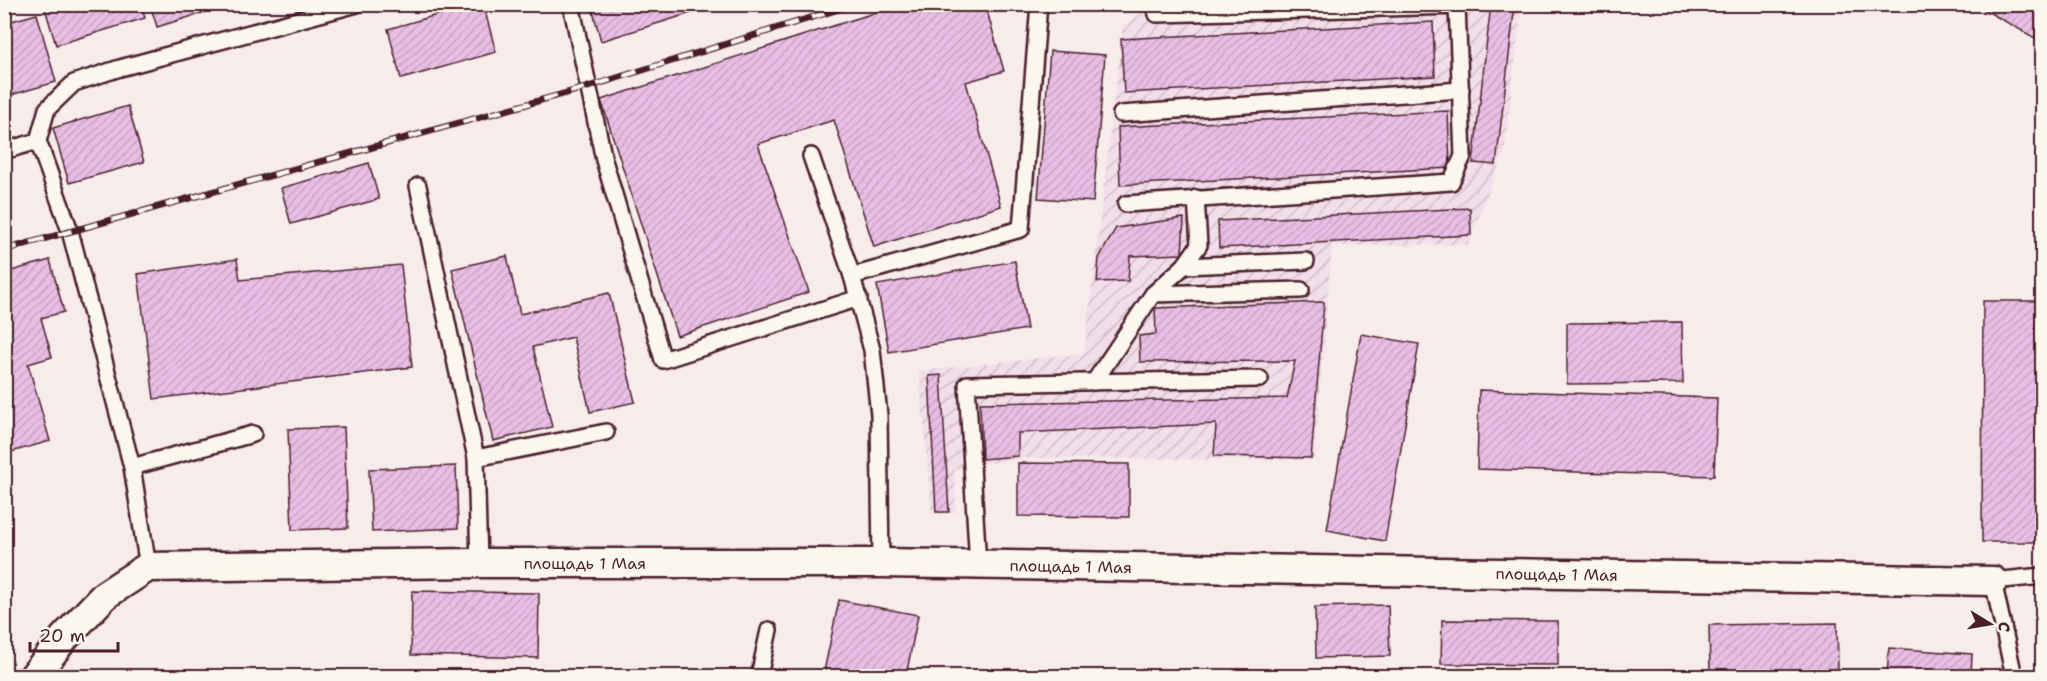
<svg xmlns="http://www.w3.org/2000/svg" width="2047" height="681" font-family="'Shantell Sans',sans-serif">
<defs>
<pattern id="industrial-furrows" width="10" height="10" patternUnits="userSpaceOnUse" patternTransform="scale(1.5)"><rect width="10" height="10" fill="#f2dee9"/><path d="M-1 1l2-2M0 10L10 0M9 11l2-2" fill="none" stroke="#d1bec8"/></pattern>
<pattern id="building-hatch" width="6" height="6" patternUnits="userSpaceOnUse" patternTransform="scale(1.5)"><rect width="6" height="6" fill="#e8bee5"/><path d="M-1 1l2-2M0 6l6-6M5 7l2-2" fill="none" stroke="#c8a3c5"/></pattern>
</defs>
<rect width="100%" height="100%" fill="#f7eceb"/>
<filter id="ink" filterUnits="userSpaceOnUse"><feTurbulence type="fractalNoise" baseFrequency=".0167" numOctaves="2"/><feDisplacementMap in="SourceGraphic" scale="12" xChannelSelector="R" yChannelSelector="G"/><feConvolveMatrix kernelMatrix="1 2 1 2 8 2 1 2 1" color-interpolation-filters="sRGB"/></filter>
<g filter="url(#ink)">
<polygon fill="url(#industrial-furrows)" points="1142,5 1522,5 1504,152 1468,244 1332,246 1314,460 1023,458 955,469 956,512 932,515 919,371 1084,353 1123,25 1144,12"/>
<g fill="url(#building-hatch)" stroke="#4a1f2b" stroke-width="1.5">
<polygon points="141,4 145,18 56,45 44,5"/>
<polygon points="150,4 231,4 157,27"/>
<polygon points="475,4 483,4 496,52 401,79 388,29"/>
<polygon points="591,4 720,4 601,41"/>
<polygon points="902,4 985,4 1004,71 966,82 1001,206 874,247 834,120 758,144 809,292 677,336 601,100"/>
<polygon points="1491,4 1515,4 1496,165 1473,163"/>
<polygon points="1974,4 2042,4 2042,42"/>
<polygon points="37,14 56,82 4,97 4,23"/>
<polygon points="1433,22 1435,76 1124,93 1121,39"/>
<polygon points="1050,51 1105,55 1093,202 1038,198"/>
<polygon points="128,106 144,162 69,183 53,128"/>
<polygon points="1448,111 1450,168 1120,185 1118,127"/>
<polygon points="369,163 379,199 291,224 281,188"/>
<polygon points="1470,208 1471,235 1219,248 1218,221"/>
<polygon points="1184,218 1182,254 1130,256 1128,281 1097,282 1099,258 1116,228"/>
<polygon points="507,256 520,314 609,293 635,402 590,412 573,337 533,347 552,427 493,441 452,269"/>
<polygon points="237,259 240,280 401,265 412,367 154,399 138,274"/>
<polygon points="50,260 64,312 41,318 52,357 28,364 50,441 4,454 4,273"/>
<polygon points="1015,261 1027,329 889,352 877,285"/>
<polygon points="1983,301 2042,301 2042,542 1982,542"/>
<polygon points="1324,302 1311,458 1214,456 1216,424 1018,433 1018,456 982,459 980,403 1287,398 1295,361 1140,362 1139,336 1156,334 1155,308"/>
<polygon points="1682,322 1683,383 1567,384 1567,323"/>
<polygon points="1361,334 1419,344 1385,541 1327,530"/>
<polygon points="941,375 949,512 936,512 929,376"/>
<polygon points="1479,390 1717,398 1714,476 1477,469"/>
<polygon points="344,427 348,528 292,530 288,429"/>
<polygon points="1018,463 1129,464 1129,517 1018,516"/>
<polygon points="456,466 458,528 372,532 369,469"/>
<polygon points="412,591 539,593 538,658 411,655"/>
<polygon points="839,600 918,615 906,676 823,676"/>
<polygon points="1388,605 1390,656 1316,658 1315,607"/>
<polygon points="1442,620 1558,621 1558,665 1441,664"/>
<polygon points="1837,623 1838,669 1710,671 1709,625"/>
<polygon points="1889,648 1972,654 1971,676 1887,676"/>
</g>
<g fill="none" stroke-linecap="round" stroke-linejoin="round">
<g stroke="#4a1f2b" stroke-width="20">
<g id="lane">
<polyline points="571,4 604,160 663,360 859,298"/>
<polyline points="1121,114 1461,90"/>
<polyline points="4,151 38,141"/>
<polyline points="811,156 852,276"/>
<polyline points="418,186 476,458 479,563"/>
<polyline points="1126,204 1451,182 1463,156 1457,6 1157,14 1154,4"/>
<polyline points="1184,266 1306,261"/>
<polyline points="1153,294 1301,290"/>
<polyline points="1094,382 1153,294 1184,266 1199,245 1196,198"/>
<polyline points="476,458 606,432"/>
<polyline points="132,467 253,434"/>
<polyline points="881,563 879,415 872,350 852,276 1021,229 1039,4"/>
<polyline points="978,565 967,384 1260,379"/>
<polyline points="148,567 132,467 70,231 38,141 47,109 74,83 120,68 357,4"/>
<polyline points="759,676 769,630"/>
<polyline points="2014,676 1993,581 2042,576"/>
</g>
</g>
<g stroke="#4a1f2b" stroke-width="33">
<g id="street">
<path id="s1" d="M 34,676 L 64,638 L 105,595 L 148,567 L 479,563 L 881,563 L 1993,581"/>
</g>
</g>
<use href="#lane" stroke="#fbf7ec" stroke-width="15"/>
<use href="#street" stroke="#fbf7ec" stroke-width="28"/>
<g stroke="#4a1f2b" stroke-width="7">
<polyline id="rail" points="4,250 588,87 855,4"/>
</g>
<use href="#rail" stroke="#fbf7ec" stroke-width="4.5" stroke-dasharray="14" stroke-linecap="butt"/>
</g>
</g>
<g text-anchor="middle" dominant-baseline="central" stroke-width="4.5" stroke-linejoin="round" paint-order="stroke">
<g font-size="16" fill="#4a1f2b" stroke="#fbf7ec">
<text stroke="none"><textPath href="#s1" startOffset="596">площадь 1 Мая</textPath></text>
<text stroke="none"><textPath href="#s1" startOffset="1082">площадь 1 Мая</textPath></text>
<text stroke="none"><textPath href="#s1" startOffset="1568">площадь 1 Мая</textPath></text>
</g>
</g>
<rect width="2047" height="681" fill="none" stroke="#fbf7ec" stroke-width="24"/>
<rect x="12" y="12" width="2023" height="657" fill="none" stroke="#4a1f2b" stroke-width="2" filter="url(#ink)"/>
<g transform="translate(1990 624) rotate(101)" stroke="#fbf7ec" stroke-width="4.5" paint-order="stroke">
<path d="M0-4.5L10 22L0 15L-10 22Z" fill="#4a1f2b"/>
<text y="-9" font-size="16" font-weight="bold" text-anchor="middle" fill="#4a1f2b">С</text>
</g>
<path d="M30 642v9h88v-9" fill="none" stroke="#4a1f2b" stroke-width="3"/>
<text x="39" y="642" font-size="18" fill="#4a1f2b" stroke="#fbf7ec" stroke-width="4.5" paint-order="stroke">20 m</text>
</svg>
